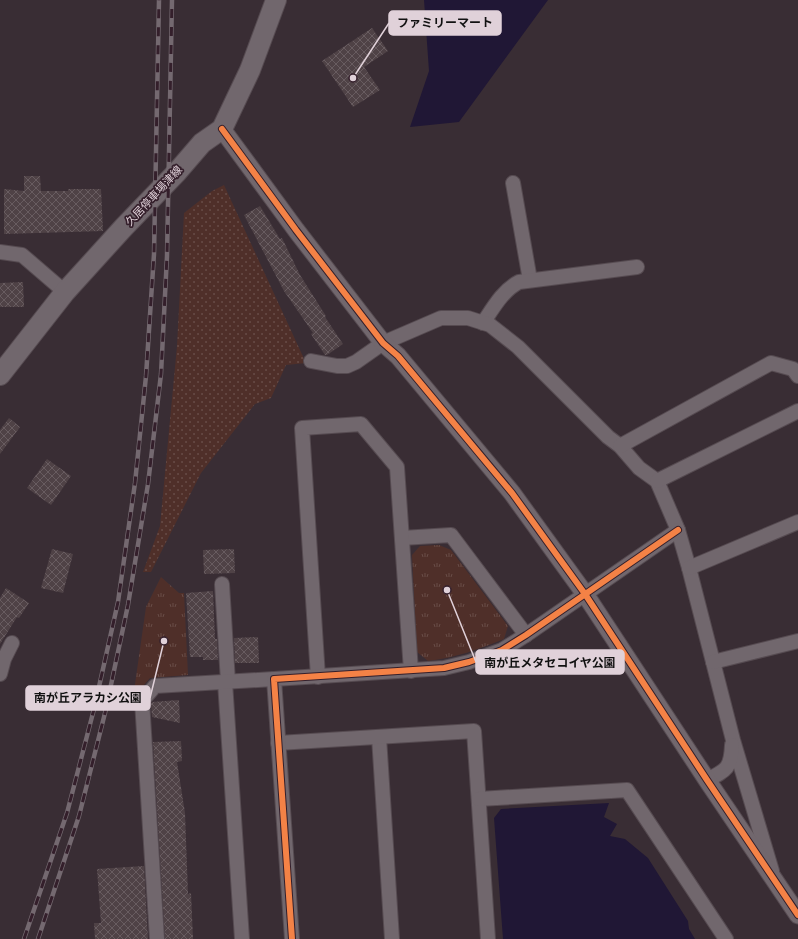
<svg xmlns="http://www.w3.org/2000/svg" width="798" height="939" font-family="'Source Serif 4','Noto Sans JP',serif">
<defs>
<pattern id="grass-dots" width="8" height="8" patternUnits="userSpaceOnUse"><rect width="8" height="8" fill="#4f2f29"/><path d="M2 2h.1M6 6h.1" fill="none" stroke="#684c47" stroke-width="1.8" stroke-linecap="round"/></pattern>
<pattern id="park-tufts" width="24" height="20" patternUnits="userSpaceOnUse"><rect width="24" height="20" fill="#4f2f29"/><path d="M3 7l-1-3M5 7V3M7 7l1-3M15 17l-1-3M17 17v-4M19 17l1-3" fill="none" stroke="#684c47"/></pattern>
<pattern id="building-cross-hatch" width="8" height="8" patternUnits="userSpaceOnUse"><rect width="8" height="8" fill="#4f4246"/><path d="M0 0l8 8M0 8l8-8" fill="none" stroke="#685c60"/></pattern>
</defs>
<rect width="100%" height="100%" fill="#392d34"/>
<polygon fill="url(#grass-dots)" points="224,185 306,363 286,365 271,398 255,404 201,473 151,572 143,572 160,526 177,346 184,213 212,191"/>
<g fill="url(#park-tufts)">
<path d="M 439,545 L 451,550 L 508,626 L 504,639 C 479,649 455,658 428,661 L 417,652 L 412,555 L 420,546 Z"/>
<polygon points="161,577 179,593 184,593 188,675 150,678 133,698 146,607"/>
</g>
<g fill="#201735">
<polygon points="424,0 548,0 459,122 410,127 429,71"/>
<polygon points="609,803 604,817 617,824 610,836 625,839 648,858 688,921 689,929 695,939 503,939 494,818 501,809"/>
</g>
<g fill="url(#building-cross-hatch)">
<polygon points="372,28 388,51 364,67 380,90 353,107 322,61"/>
<polygon points="24,176 40,176 41,191 68,191 68,189 101,189 103,231 4,234 4,189 24,191"/>
<polygon points="260,206 280,239 282,238 300,275 326,316 325,317 343,344 327,355 325,355 311,334 313,333 284,291 244,215"/>
<polygon points="23,282 24,307 0,307 0,283"/>
<polygon points="9,418 20,427 0,454 0,430"/>
<polygon points="47,459 71,476 51,505 27,488"/>
<polygon points="52,549 73,554 63,593 41,588"/>
<polygon points="234,549 235,573 204,574 203,550"/>
<polygon points="6,588 29,603 19,618 17,617 0,644 0,598"/>
<polygon points="213,591 215,639 217,639 218,660 203,660 203,657 190,657 186,593"/>
<polygon points="258,637 259,663 235,663 234,638"/>
<polygon points="179,700 180,723 152,717 151,704 152,702"/>
<polygon points="181,741 182,761 177,762 185,813 188,894 191,893 193,939 165,939 153,742"/>
<polygon points="144,866 148,939 95,939 94,923 101,923 97,869"/>
</g>
<g fill="none" stroke-linecap="round" stroke-linejoin="round">
<g stroke="#564b51" stroke-width="16">
<g id="minor">
<polyline points="513,183 530,280"/>
<polyline points="0,252 22,255 65,292"/>
<path d="M 483,323 C 493,308 503,290 519,282 L 637,267"/>
<polyline points="311,361 337,366 347,366 356,362 383,343 441,318 468,318 490,325 518,347 608,437 620,446 639,468 657,481 678,530 689,568 733,740 772,871"/>
<polyline points="620,446 771,363 793,369 798,376"/>
<polyline points="657,481 798,411"/>
<polyline points="402,538 451,535 526,635"/>
<polyline points="689,568 798,522"/>
<polyline points="222,584 228,682"/>
<polyline points="713,662 798,641"/>
<polyline points="0,674 4,659 12,643"/>
<polyline points="318,677 302,428 361,424 397,467 411,671"/>
<polyline points="225,682 242,939"/>
<polyline points="379,737 392,939"/>
<polyline points="278,743 474,731 488,939"/>
<path d="M 707,780 C 727,770 731,768 732,745"/>
<polyline points="479,799 627,790 726,939"/>
<polyline points="157,939 142,701 155,686 274,679"/>
<polyline points="292,939 274,679 444,668 469,662 502,650 526,635 678,530"/>
</g>
</g>
<g stroke="#564b51" stroke-width="19">
<polyline id="tertiary" points="222,129 296,230 383,343 398,356 512,493 585,594 707,780 798,915"/>
</g>
<g stroke="#564b51" stroke-width="22">
<polyline id="secondary" points="0,375 65,292 124,227 177,172 202,143 222,129 250,70 276,0"/>
</g>
<use href="#minor" stroke="#71676d" stroke-width="14"/>
<use href="#tertiary" stroke="#71676d" stroke-width="17"/>
<use href="#secondary" stroke="#71676d" stroke-width="20"/>
<g stroke="#746970" stroke-width="4.5">
<g id="rail">
<polyline points="24,939 67,813 94,709 118,602 135,483 146,376 154,254 159,0"/>
<polyline points="38,939 79,816 105,713 128,605 148,484 161,374 167,256 172,0"/>
</g>
</g>
<use href="#rail" stroke="#341f2b" stroke-width="3" stroke-dasharray="9" stroke-linecap="butt"/>
<g stroke="#341f2b" stroke-width="8">
<g id="cycleway">
<polyline points="222,129 296,230 383,343 398,356 512,493 585,594 707,780 798,915"/>
<polyline points="292,939 274,679 444,668 469,662 502,650 526,635 678,530"/>
</g>
</g>
<use href="#cycleway" stroke="#f48246" stroke-width="6"/>
</g>
<g text-anchor="middle" dominant-baseline="central" stroke-width="3.5" stroke-linejoin="round" paint-order="stroke">
<g font-size="11" fill="#e0d1d9" stroke="#341f2b">
<text transform="translate(154 196) rotate(-47)">久居停車場津線</text>
</g>
</g>
<path fill="none" stroke="#e0d1d9" stroke-width="1.5" d="M353 78L389 23M447 590L476 662M164 641L150 698"/>
<g fill="#e0d1d9" stroke="#341f2b" stroke-width="1.5">
<circle cx="353" cy="78" r="4"/>
<circle cx="447" cy="590" r="4"/>
<circle cx="164" cy="641" r="4"/>
</g>
<g fill="#e0d1d9" stroke="#e0d1d9" stroke-width="1.5">
<rect x="389" y="11" width="112" height="24" rx="4"/>
<rect x="476" y="650" width="148" height="24" rx="4"/>
<rect x="26" y="686" width="124" height="24" rx="4"/>
</g>
<g font-size="12" text-anchor="middle" font-weight="bold" fill="#111">
<text x="445" y="27">ファミリーマート</text>
<text x="550" y="667">南が丘メタセコイヤ公園</text>
<text x="88" y="702">南が丘アラカシ公園</text>
</g>
</svg>
